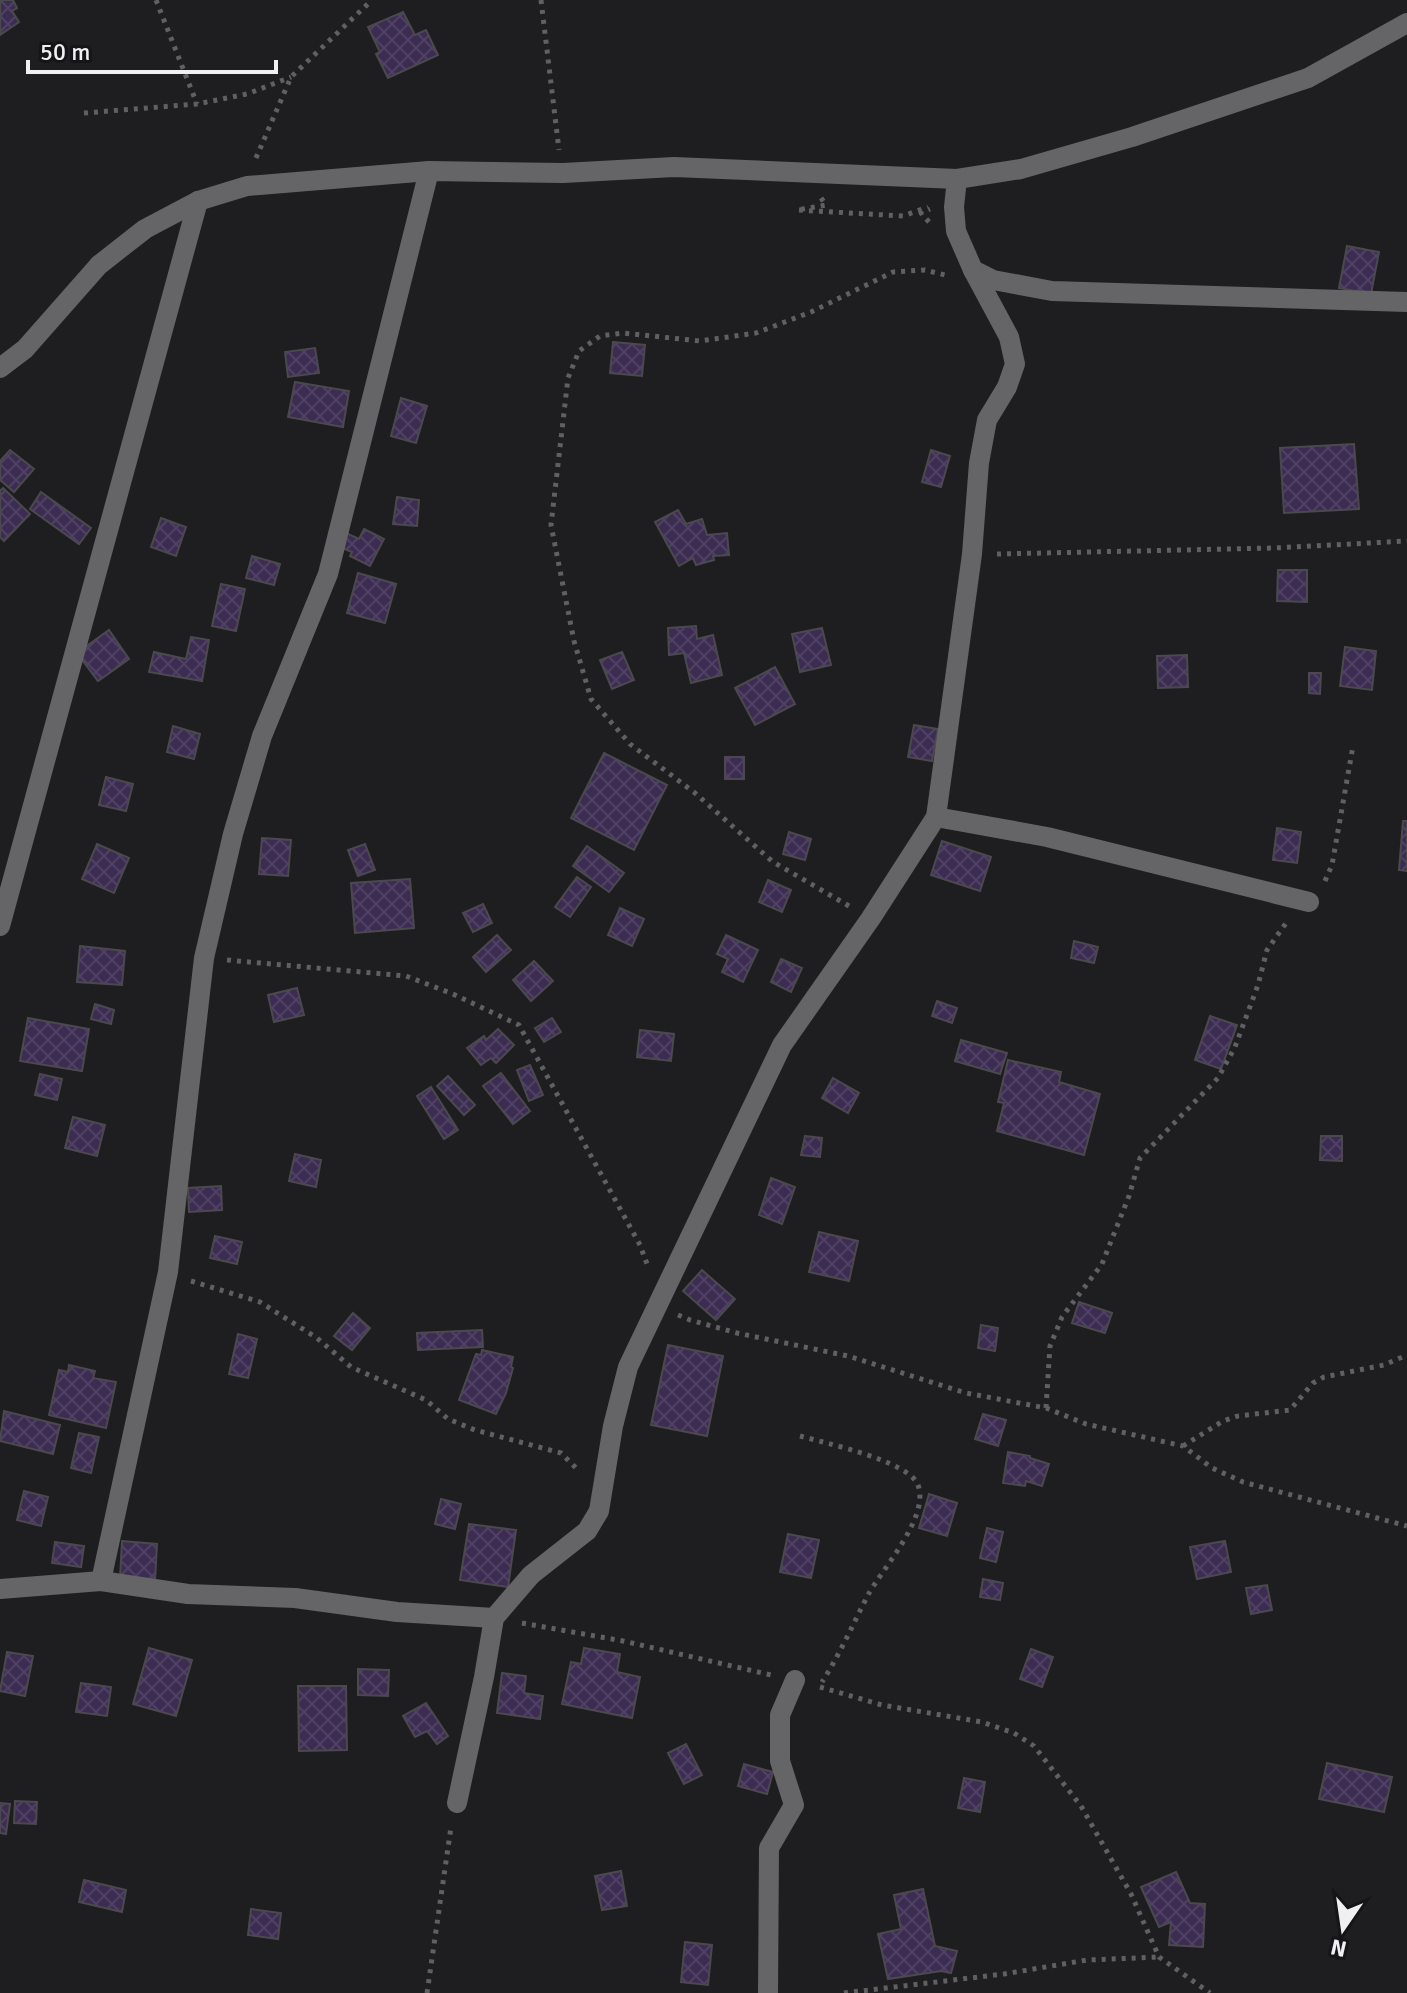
<svg xmlns="http://www.w3.org/2000/svg" width="1407" height="1993" font-family="Signika,sans-serif">
<defs>
<pattern id="building-cross-hatch" width="8" height="8" patternUnits="userSpaceOnUse" patternTransform="scale(2)"><rect width="8" height="8" fill="#3c2c52"/><path d="M0 0l8 8M0 8l8-8" fill="none" stroke="#4f4163"/></pattern>
</defs>
<rect width="100%" height="100%" fill="#1e1d20"/>
<g fill="url(#building-cross-hatch)" stroke="#4b494d" stroke-width="2">
<polygon points="0,0 13,0 17,8 12,11 19,22 0,35"/>
<polygon points="403,12 415,35 426,30 438,55 388,78 376,54 380,52 368,27"/>
<polygon points="1347,246 1379,252 1371,294 1339,288"/>
<polygon points="613,342 645,345 642,376 610,373"/>
<polygon points="315,348 319,373 288,377 285,352"/>
<polygon points="295,382 349,391 343,427 288,417"/>
<polygon points="401,398 427,406 416,443 391,436"/>
<polygon points="1354,444 1359,509 1284,513 1280,448"/>
<polygon points="10,450 34,469 14,492 0,480 0,461"/>
<polygon points="931,450 950,456 941,487 922,482"/>
<polygon points="3,488 30,514 4,541 0,537 0,491"/>
<polygon points="41,492 91,528 79,544 30,509"/>
<polygon points="397,497 419,500 417,526 393,524"/>
<polygon points="678,510 686,524 702,519 707,535 727,533 729,555 713,556 714,560 696,565 693,558 679,566 655,522"/>
<polygon points="161,518 186,527 176,556 151,547"/>
<polygon points="364,529 384,539 370,566 350,556 352,552 337,546 344,532 359,539"/>
<polygon points="252,556 280,564 274,585 246,578"/>
<polygon points="1278,570 1307,570 1307,602 1277,601"/>
<polygon points="358,573 396,584 385,623 347,613"/>
<polygon points="221,584 245,589 236,631 212,626"/>
<polygon points="696,626 697,639 713,635 722,675 691,683 684,653 669,655 668,628"/>
<polygon points="822,628 831,665 800,672 792,634"/>
<polygon points="109,630 129,659 98,681 77,653"/>
<polygon points="191,637 209,640 202,681 149,672 154,652 186,659"/>
<polygon points="1345,647 1376,651 1372,690 1340,686"/>
<polygon points="622,652 634,680 612,689 600,660"/>
<polygon points="1187,655 1188,687 1158,688 1157,656"/>
<polygon points="775,667 795,704 755,725 735,688"/>
<polygon points="1309,673 1321,673 1320,694 1309,693"/>
<polygon points="914,725 938,729 932,761 908,757"/>
<polygon points="173,726 200,734 194,759 167,752"/>
<polygon points="604,753 667,785 634,850 571,818"/>
<rect x="725" y="757" width="19" height="22"/>
<polygon points="106,777 133,784 126,811 99,805"/>
<polygon points="1403,821 1407,821 1407,871 1399,870"/>
<polygon points="1277,828 1301,832 1297,863 1273,860"/>
<polygon points="789,832 811,839 805,860 783,854"/>
<polygon points="262,838 291,840 288,876 259,874"/>
<polygon points="942,841 991,857 980,891 931,875"/>
<polygon points="97,844 129,858 114,893 82,879"/>
<polygon points="365,844 375,870 358,876 348,850"/>
<polygon points="587,846 624,873 609,892 573,866"/>
<polygon points="577,877 591,887 570,917 555,907"/>
<polygon points="410,879 414,928 355,933 351,883"/>
<polygon points="768,880 791,890 782,912 759,902"/>
<polygon points="483,904 492,923 473,932 463,913"/>
<polygon points="620,908 644,919 632,946 608,935"/>
<polygon points="497,935 511,950 486,972 473,957"/>
<polygon points="726,935 758,950 743,982 722,972 728,959 717,954"/>
<polygon points="1074,941 1098,947 1094,963 1071,958"/>
<polygon points="80,946 125,951 122,985 77,982"/>
<polygon points="781,959 802,968 791,992 771,982"/>
<polygon points="534,961 553,981 531,1001 513,980"/>
<polygon points="297,988 304,1015 274,1022 268,995"/>
<polygon points="937,1001 957,1008 952,1023 932,1016"/>
<polygon points="95,1004 114,1010 111,1024 91,1019"/>
<polygon points="1210,1016 1237,1025 1221,1069 1195,1060"/>
<polygon points="28,1018 89,1029 82,1071 20,1061"/>
<polygon points="552,1018 561,1032 544,1042 535,1028"/>
<polygon points="498,1029 514,1045 496,1063 491,1058 481,1065 467,1048 484,1036 486,1040"/>
<polygon points="640,1030 674,1034 671,1061 637,1057"/>
<polygon points="961,1040 1007,1053 1000,1074 955,1061"/>
<polygon points="1008,1060 1061,1072 1059,1082 1100,1094 1084,1155 997,1131 1004,1103 998,1102"/>
<polygon points="530,1065 543,1095 529,1101 517,1070"/>
<polygon points="501,1073 530,1111 513,1124 483,1086"/>
<polygon points="40,1074 62,1079 57,1100 35,1095"/>
<polygon points="448,1076 475,1105 464,1115 437,1086"/>
<polygon points="833,1078 859,1093 848,1113 822,1098"/>
<polygon points="431,1087 458,1130 444,1139 417,1096"/>
<polygon points="73,1117 105,1125 97,1156 65,1148"/>
<polygon points="805,1136 822,1138 820,1157 801,1155"/>
<polygon points="1321,1136 1342,1136 1342,1161 1320,1160"/>
<polygon points="295,1154 321,1160 316,1187 289,1181"/>
<polygon points="771,1178 795,1187 782,1224 759,1215"/>
<polygon points="221,1186 222,1210 189,1212 188,1188"/>
<polygon points="819,1232 858,1241 849,1281 809,1272"/>
<polygon points="215,1236 242,1242 237,1264 210,1258"/>
<polygon points="702,1270 735,1299 716,1320 683,1291"/>
<polygon points="1079,1302 1112,1313 1105,1333 1072,1323"/>
<polygon points="353,1313 370,1328 352,1350 334,1336"/>
<polygon points="981,1325 998,1328 995,1351 978,1348"/>
<polygon points="482,1330 483,1347 418,1350 417,1333"/>
<polygon points="238,1334 257,1339 248,1378 229,1374"/>
<polygon points="668,1345 723,1356 707,1436 651,1425"/>
<polygon points="482,1350 513,1357 511,1367 513,1368 506,1393 496,1414 459,1400 476,1354 481,1355"/>
<polygon points="69,1365 95,1371 93,1378 116,1382 106,1428 49,1415 59,1370 68,1372"/>
<polygon points="4,1411 60,1425 53,1454 0,1441"/>
<polygon points="983,1414 1006,1420 998,1446 975,1439"/>
<polygon points="79,1433 99,1437 91,1473 71,1468"/>
<polygon points="1008,1452 1030,1456 1030,1458 1049,1464 1042,1486 1026,1481 1025,1486 1003,1483"/>
<polygon points="24,1491 48,1497 41,1526 17,1520"/>
<polygon points="929,1494 957,1503 947,1536 919,1528"/>
<polygon points="441,1499 461,1504 455,1529 435,1524"/>
<polygon points="469,1524 516,1530 508,1587 460,1580"/>
<polygon points="987,1528 1003,1532 996,1562 980,1558"/>
<polygon points="788,1534 819,1540 811,1578 780,1572"/>
<polygon points="122,1541 157,1544 155,1581 120,1578"/>
<polygon points="1225,1541 1231,1572 1197,1579 1190,1547"/>
<polygon points="55,1542 84,1546 81,1567 52,1563"/>
<polygon points="983,1579 1003,1583 1000,1600 980,1597"/>
<polygon points="1267,1585 1272,1610 1251,1614 1246,1588"/>
<polygon points="149,1648 192,1660 176,1716 133,1704"/>
<polygon points="584,1648 620,1654 617,1672 640,1677 632,1718 562,1704 571,1662 581,1664"/>
<polygon points="1031,1649 1053,1657 1042,1687 1020,1679"/>
<polygon points="7,1652 33,1656 25,1696 0,1691"/>
<polygon points="358,1669 389,1670 388,1696 358,1695"/>
<polygon points="502,1673 526,1676 524,1693 543,1696 540,1719 497,1713"/>
<polygon points="81,1683 111,1687 107,1716 76,1712"/>
<polygon points="298,1686 346,1686 347,1750 299,1751"/>
<polygon points="426,1703 448,1736 437,1744 427,1731 415,1737 403,1716"/>
<polygon points="686,1744 702,1775 684,1784 668,1753"/>
<polygon points="1327,1763 1392,1777 1384,1812 1319,1799"/>
<polygon points="744,1764 773,1772 767,1794 738,1786"/>
<polygon points="964,1778 985,1782 980,1812 958,1808"/>
<polygon points="15,1801 37,1802 36,1824 14,1823"/>
<polygon points="0,1803 10,1804 6,1834 0,1833"/>
<polygon points="621,1871 627,1906 602,1910 595,1876"/>
<polygon points="1176,1872 1190,1903 1205,1904 1203,1947 1169,1945 1171,1922 1159,1927 1141,1887"/>
<polygon points="84,1880 126,1890 122,1912 79,1902"/>
<polygon points="923,1889 935,1946 957,1951 951,1973 941,1971 888,1979 878,1934 901,1929 894,1895"/>
<polygon points="251,1909 281,1913 278,1939 248,1935"/>
<polygon points="685,1942 712,1945 708,1985 681,1982"/>
</g>
<g fill="none" stroke-linecap="round" stroke-linejoin="round">
<g stroke="#605f62" stroke-width="5" stroke-dasharray="4 6" stroke-linecap="butt">
<polyline points="156,0 197,104"/>
<polyline points="541,0 559,150"/>
<polyline points="84,113 197,104 247,94 291,77"/>
<polyline points="256,158 291,77 372,0"/>
<polyline points="821,198 826,205 797,210 903,216 928,207"/>
<polyline points="929,222 921,213 930,209"/>
<polyline points="997,554 1274,548 1407,541"/>
<polyline points="1325,881 1332,865 1353,746"/>
<polyline points="849,906 773,862 695,793 630,744 591,699 574,641 551,525 568,378 579,351 600,336 623,333 700,341 756,333 811,312 893,272 925,270 949,276"/>
<polyline points="227,960 406,976 453,994 519,1025 640,1245 647,1264"/>
<polyline points="191,1281 260,1302 317,1338 351,1367 426,1400 448,1419 475,1430 561,1453 578,1470"/>
<polyline points="678,1315 690,1320 737,1333 848,1356 966,1393 1046,1408 1086,1424 1183,1446 1212,1468 1243,1482 1407,1526"/>
<polyline points="1046,1408 1050,1346 1062,1317 1102,1264 1129,1196 1140,1158 1218,1078 1235,1047 1258,985 1267,950 1286,923"/>
<path d="M 800,1436 C 825,1443 909,1461 918,1485 C 930,1517 882,1569 868,1595 C 853,1624 840,1654 822,1682"/>
<polyline points="1183,1446 1223,1421 1238,1416 1290,1410 1313,1383 1324,1377 1384,1365 1407,1355"/>
<polyline points="522,1623 623,1641 771,1675"/>
<polyline points="820,1687 882,1705 982,1722 1014,1733 1034,1746 1081,1806 1131,1894 1159,1957 1210,1993"/>
<polyline points="427,1993 451,1827"/>
<polyline points="844,1993 1004,1974 1087,1960 1159,1957"/>
</g>
<g stroke="#656567" stroke-width="20">
<polyline points="973,270 993,280 1052,291 1407,302"/>
<polyline points="0,368 25,349 99,265 145,229 198,201 247,186 429,171 563,173 674,167 957,179 1021,169 1132,137 1308,78 1407,23"/>
<polyline points="936,817 1047,837 1309,902"/>
<polyline points="0,926 198,201"/>
<polyline points="101,1581 168,1272 204,958 233,834 262,736 328,574 429,171"/>
<polyline points="0,1589 101,1581 188,1594 295,1598 397,1612 494,1618"/>
<polyline points="457,1803 484,1677 494,1618 531,1575 587,1531 599,1511 613,1426 628,1367 782,1045 871,918 936,817 972,554 979,463 987,420 1007,387 1015,364 1009,337 973,270 956,231 954,207 957,179"/>
<polyline points="768,1993 769,1848 794,1805 780,1761 780,1715 795,1680"/>
</g>
</g>
<g transform="translate(1343 1929) rotate(193)" stroke="#151417" stroke-width="6" paint-order="stroke">
<path d="M0-6L14 30L0 20L-14 30Z" fill="#f0eff2"/>
<text y="-12" font-size="22" font-weight="bold" text-anchor="middle" fill="#f0eff2">N</text>
</g>
<path d="M28 60v12h248v-12" fill="none" stroke="#f0eff2" stroke-width="4"/>
<text x="40" y="60" font-size="24" fill="#f0eff2" stroke="#151417" stroke-width="6" paint-order="stroke">50 m</text>
</svg>
